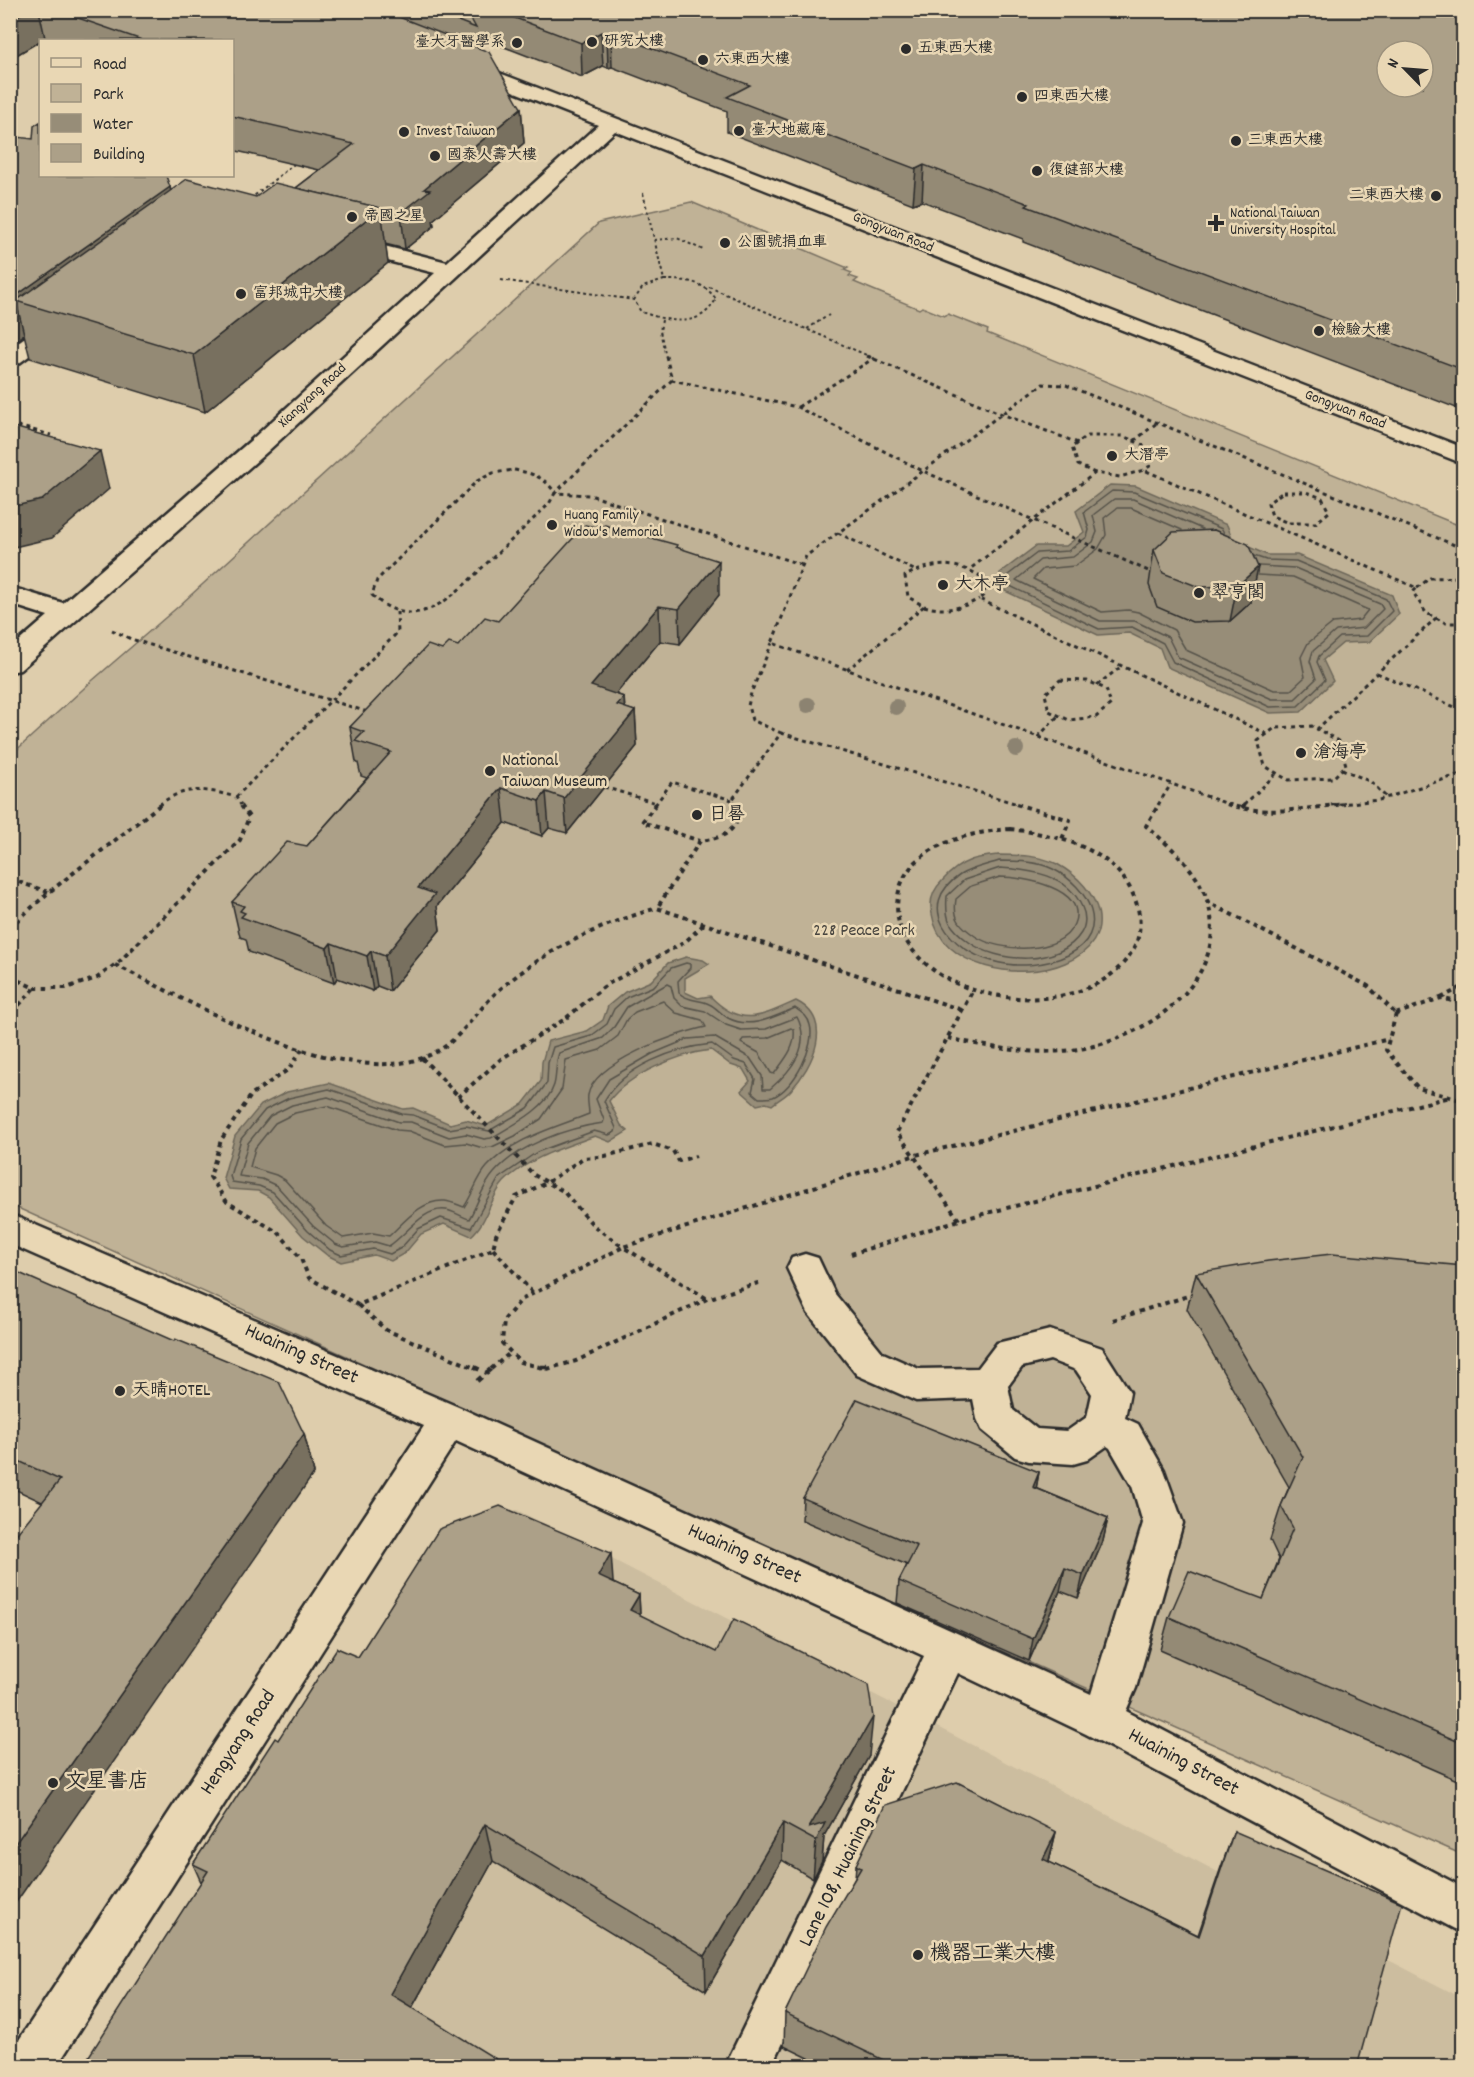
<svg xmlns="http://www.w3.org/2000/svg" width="1474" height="2077" font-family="Dekko,'LXGW WenKai TC',sans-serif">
<rect width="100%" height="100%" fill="#decdac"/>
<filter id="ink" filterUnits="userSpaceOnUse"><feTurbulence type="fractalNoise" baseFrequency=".0167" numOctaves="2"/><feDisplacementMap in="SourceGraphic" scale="12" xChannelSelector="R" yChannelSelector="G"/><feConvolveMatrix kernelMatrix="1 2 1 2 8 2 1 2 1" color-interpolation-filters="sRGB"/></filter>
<g filter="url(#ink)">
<polygon fill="#ccbd9f" points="517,1510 1464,1999 1463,2041 1456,2066 92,2066 453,1525"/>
<polygon fill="#c0b296" stroke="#766e60" stroke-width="1.5" points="691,202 848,268 844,270 852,273 849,276 858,279 854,282 919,309 922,307 944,316 948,314 988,330 987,333 1463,527 1463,1855 897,1604 11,1205 11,755 93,680 180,605 599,223"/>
<g fill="#978d78" stroke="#6c6659" stroke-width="1.5">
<polygon points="1110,485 1136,486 1227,525 1233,540 1267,555 1297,555 1392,595 1399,614 1369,642 1343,643 1323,660 1333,681 1301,712 1270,713 1167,667 1160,648 1129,633 1098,635 1003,590 1000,573 1036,546 1066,546 1084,532 1076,511"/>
<path d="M 998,855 C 1018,855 1039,855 1057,864 C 1101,888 1121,939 1065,963 C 1022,982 940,969 932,914 C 929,902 933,890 942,881 C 950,872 960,864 971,860 C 980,857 990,856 998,855 Z"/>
<path d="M 686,957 L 703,960 L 709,964 L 685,978 L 685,992 L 698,998 L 710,996 C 741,1028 760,1017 796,1001 C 835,1020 813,1066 791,1090 C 786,1096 778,1100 772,1105 L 766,1103 L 757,1105 L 741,1091 L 750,1081 L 743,1069 L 731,1065 L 711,1050 C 678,1054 629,1074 609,1101 L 621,1125 L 628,1131 L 610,1142 L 595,1136 C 565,1147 527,1158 504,1182 C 490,1197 488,1222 471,1236 L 444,1224 L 421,1234 L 405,1253 L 391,1261 L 374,1255 L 341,1262 L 327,1255 L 303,1236 L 269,1197 L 258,1191 L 229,1189 L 223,1178 L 235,1136 L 261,1105 L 287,1092 L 329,1083 L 403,1109 L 413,1108 L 450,1124 L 466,1120 L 486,1126 L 523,1104 L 541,1081 L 542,1062 L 548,1041 L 587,1031 L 603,1020 L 608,1006 L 625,992 L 651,981 L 668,963 Z"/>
</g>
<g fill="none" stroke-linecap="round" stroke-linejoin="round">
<g stroke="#56524a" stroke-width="1.5">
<polyline points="1202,529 1133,499 1114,499 1093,515 1097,532 1093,542 1073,557 1040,560 1016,580 1100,621 1135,621 1168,637 1178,657 1272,699 1295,699 1316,679 1310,661 1313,651 1336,631 1364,628 1383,609 1380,604 1295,568 1259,566"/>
<polyline points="1182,530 1131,508 1117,508 1104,518 1106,535 1098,549 1075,566 1043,569 1033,579 1102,612 1128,610 1138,612 1174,630 1186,650 1274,690 1291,690 1305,677 1301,657 1308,643 1333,623 1360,620 1368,610 1293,577 1258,575"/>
<polyline points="1224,533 1222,529 1134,492 1112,491 1084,512 1089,530 1087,537 1068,551 1037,553 1008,575 1008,585 1099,629 1132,627 1163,643 1173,662 1270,707 1298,706 1325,680 1317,662 1319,656 1340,637 1367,636 1392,611 1386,599 1296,561 1266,560 1254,556"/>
<path d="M 999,861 C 1017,861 1036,861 1053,869 C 1089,887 1113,932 1068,955 C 1046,966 1015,968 992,961 C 951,950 913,906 960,875 C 971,868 987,865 999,861 Z"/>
<path d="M 1000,868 C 1031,870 1068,874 1082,907 C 1086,915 1086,925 1081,933 C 1060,967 997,963 969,942 C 949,927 945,920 947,896 L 964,880 Z"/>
<path d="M 1000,877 C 1022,877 1089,888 1074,924 C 1061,956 998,952 975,936 C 959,925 953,918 956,899 L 971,886 Z"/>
<path d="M 686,963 L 690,964 L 690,968 L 678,981 L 679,993 C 689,1002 699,999 709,1004 C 716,1007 721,1014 728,1018 C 750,1030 774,1017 795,1008 C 802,1013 808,1016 810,1025 C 816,1046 794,1089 773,1097 C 769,1098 763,1098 759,1098 L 752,1092 L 755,1079 L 746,1064 L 734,1060 L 712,1044 C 674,1048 624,1066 604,1101 L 616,1128 L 615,1132 L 609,1135 L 594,1131 L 537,1152 L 499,1178 L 471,1228 L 441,1218 L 418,1229 L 401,1248 L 390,1254 L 373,1249 L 341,1255 L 330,1250 L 308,1231 L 273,1192 L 259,1186 L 232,1182 L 230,1176 L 241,1139 L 265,1110 L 289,1098 L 329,1089 L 402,1114 L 413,1115 L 449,1129 L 466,1126 L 489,1131 L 528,1108 L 547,1083 L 548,1063 L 553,1047 L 591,1036 L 607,1024 L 614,1009 L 627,997 L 654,986 L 671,968 Z"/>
<path d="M 667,984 L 671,986 L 674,998 L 682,1006 L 705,1011 L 726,1025 L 741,1030 L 766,1029 L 797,1017 C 812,1046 792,1070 770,1089 L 763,1089 L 762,1076 L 750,1058 L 714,1037 L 688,1039 L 652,1054 L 609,1079 L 596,1099 L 604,1120 L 603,1123 C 566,1128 518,1145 494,1173 C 482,1186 478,1204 469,1219 C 461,1217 454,1211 446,1210 C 423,1207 406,1235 389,1246 L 375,1242 L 343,1247 L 335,1244 L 313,1226 L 277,1186 L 262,1179 L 239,1176 L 248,1143 L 270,1116 L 292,1105 L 328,1097 L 399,1122 L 411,1122 L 449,1137 L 466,1134 L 484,1139 L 491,1138 C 511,1126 547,1109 554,1085 C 557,1074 555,1064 559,1053 L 603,1038 L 614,1027 L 627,1007 Z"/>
<path d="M 663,1001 L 676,1013 L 702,1020 L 706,1027 C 676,1033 594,1062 588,1095 C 587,1101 589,1108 589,1114 C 554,1128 513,1138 487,1167 C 477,1178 473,1194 464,1207 C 458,1205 452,1202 445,1201 C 422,1199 404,1222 389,1236 L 373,1233 L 343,1238 L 326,1226 L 285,1180 L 276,1175 L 250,1167 L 255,1148 L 275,1123 L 295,1113 L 327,1106 L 397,1130 L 409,1131 L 445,1145 L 466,1143 L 483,1148 L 492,1147 L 515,1136 L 541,1119 L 562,1089 L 566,1060 L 600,1050 L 618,1036 L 627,1019 L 635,1012 Z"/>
<path d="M 791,1028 L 794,1030 C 796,1048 784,1060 774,1074 L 771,1073 L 759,1053 L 741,1043 L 743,1039 L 767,1038 Z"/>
</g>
<g stroke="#2b2b2b" stroke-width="5">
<g id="minor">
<polygon points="466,60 1464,448 1464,464 615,131 268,451 20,670 10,672 10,649 48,616 10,604 10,587 63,603 250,441 435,273 337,248 334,243 337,238 345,236 447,262 598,125 459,70 456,66 459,62"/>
<polygon points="62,314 70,316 74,321 70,326 18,364 10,366 10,348 54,316"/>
<path d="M 10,1214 L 463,1409 L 1091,1694 L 1143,1523 L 1132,1486 L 1110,1448 L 1107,1446 L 1087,1460 L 1073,1464 L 1029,1461 L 1015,1457 L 982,1430 L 977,1419 L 973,1399 L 916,1401 L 857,1375 L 808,1313 L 787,1268 L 792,1258 L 805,1254 L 818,1258 L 835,1294 L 883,1353 L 919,1369 L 978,1368 L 997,1343 L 1050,1330 L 1102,1348 L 1130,1392 L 1125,1418 L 1138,1424 L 1164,1470 L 1183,1523 L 1136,1688 L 1126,1711 L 1464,1888 L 1464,1934 L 1086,1734 L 958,1673 L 772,2066 L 725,2066 L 924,1656 L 456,1441 L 57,2066 L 10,2066 L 13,2049 L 424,1426 L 10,1244 ZM 1050,1360 L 1076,1370 L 1092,1394 L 1087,1417 L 1067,1431 L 1037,1429 L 1013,1410 L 1008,1386 L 1022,1367 Z"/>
</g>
</g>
<g stroke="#2b2b2b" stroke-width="2" stroke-dasharray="3 3" stroke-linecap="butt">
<polyline points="643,193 664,280"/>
<polyline points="250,199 298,161"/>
<polyline points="654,240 677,238 703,250"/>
<polyline points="501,280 634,300"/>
<path d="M 664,280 C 686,280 702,280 716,299 C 700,330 668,321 641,312 L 634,300 L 643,287 Z"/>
<polyline points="709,287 871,357"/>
<polyline points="662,320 660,331 666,357"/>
<polyline points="807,329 829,315"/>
</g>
<g stroke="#2b2b2b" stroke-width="3" stroke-dasharray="4 4" stroke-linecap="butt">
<polyline points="666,356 672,380 797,407 923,471 1155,574"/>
<polyline points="867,356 1002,414 1078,443"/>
<polyline points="672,380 555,493 590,495 802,565"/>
<polyline points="798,407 874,358"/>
<polyline points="10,424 51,435"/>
<polyline points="1134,441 1158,422"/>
<path d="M 514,470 C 532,473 545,477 555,493 L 549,504 C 529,523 509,543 488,562 C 455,594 417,638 372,595 L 377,580 L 477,481 L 493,473 Z"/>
<polyline points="1095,473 1078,465 1072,447 1087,436 1123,436 1145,446 1150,466 1144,470"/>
<polygon points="1283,492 1306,492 1322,498 1329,512 1316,523 1288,523 1272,516 1268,503"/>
<polyline points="838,533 914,570"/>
<polyline points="1417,588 1430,578 1464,577"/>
<path d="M 924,606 C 944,612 961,609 979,599"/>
<polyline points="1436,618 1446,623 1464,623"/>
<polyline points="112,630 131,639 371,713"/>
<path d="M 847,670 L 924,606 L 908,597 L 905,576 C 933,562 955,561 982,577 L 985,594 L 979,599 L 1267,734 L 1275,728 L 1312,726 L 1317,729 L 1436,618 L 1426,613 L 1413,592 L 1417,588 L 1144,470 L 1120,477 L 1095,473 L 970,569"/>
<polyline points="1377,673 1464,711"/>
<polygon points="1060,680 1087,681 1106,689 1111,704 1096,717 1069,720 1049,711 1045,694"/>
<polyline points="1097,685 1122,666"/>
<polyline points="781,733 1021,805"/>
<polyline points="1267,734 1258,741 1265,766 1288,780 1333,778 1346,765 1339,741 1317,729"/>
<polyline points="1038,737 1058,716"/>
<polyline points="1342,769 1371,782 1387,798"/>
<polyline points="604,787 656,803"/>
<polyline points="236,797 398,632 397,612"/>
<path d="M 159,805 C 184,785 207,789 236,797 L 241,805"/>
<polyline points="655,805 672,782 732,800"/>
<polyline points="735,805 732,800 781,733 752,720 748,706 751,693 772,643"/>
<polyline points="1158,805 1171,784"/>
<polyline points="1231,805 772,643 806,556 1043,384 1066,385 1464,549"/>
<polyline points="1244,805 1277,773"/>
<polyline points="1331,805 1379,800 1464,773"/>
</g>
<g stroke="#2b2b2b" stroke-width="4" stroke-dasharray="4.5 4.5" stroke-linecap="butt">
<polyline points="656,804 642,822 700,841"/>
<path d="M 734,804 L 740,814 C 733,835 720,838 700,841 L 657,908 L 962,1010"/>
<polyline points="1016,804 1070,820 1062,839"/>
<path d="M 1227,804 C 1264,817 1307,808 1345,804"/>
<polyline points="1242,808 1245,804"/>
<path d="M 1010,829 C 1059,835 1118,849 1136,902 C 1141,916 1141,933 1135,946 C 1101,1013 989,1009 936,972 C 910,953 893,929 898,896 C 906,846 969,832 1010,829 Z"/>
<polyline points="10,879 48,892"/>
<polyline points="1206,901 1368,986 1396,1014"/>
<polyline points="10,927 48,893 161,804"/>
<path d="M 115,965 C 194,1002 364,1107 447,1045 C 466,1030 479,1009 497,992 C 544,950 597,926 657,908"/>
<polyline points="10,977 35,988 66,988 97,978 120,961 240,840 249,817 240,804"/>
<polyline points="1441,998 1464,986"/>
<polyline points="10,1007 19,1005 35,988"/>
<polyline points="1396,1014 1386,1050 1418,1088 1464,1101"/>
<polyline points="1396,1014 1441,998 1464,1004"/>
<path d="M 948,1038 C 992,1048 1034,1056 1079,1049 C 1149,1038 1237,976 1205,894 C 1193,866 1169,845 1146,826 L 1159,804"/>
<polyline points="302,1049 289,1069 252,1094 221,1140 210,1177 227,1202 279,1233 301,1259 309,1278 358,1305 493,1249 496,1235 516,1197 548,1182 583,1158 601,1157 653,1144 673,1151 679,1161 696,1156"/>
<polyline points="422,1058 534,1175 563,1191 594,1226 623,1247 521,1300 504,1320 502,1343 520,1362 547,1369"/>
<polyline points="458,1097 501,1059 565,1019 606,985 685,942 704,924"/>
<polyline points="959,1220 897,1132 973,990"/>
<polyline points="493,1249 533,1293"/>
<polyline points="851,1254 959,1220 1450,1097"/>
<polyline points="706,1298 623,1247 916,1155 1389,1039"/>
<polyline points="358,1305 386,1330 477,1369"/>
<polyline points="1113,1320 1194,1294"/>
<polyline points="491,1369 511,1352"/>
<polyline points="547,1369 576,1361 707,1299 761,1282"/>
</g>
<g stroke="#2b2b2b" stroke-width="4.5" stroke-dasharray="6 6" stroke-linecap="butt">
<polyline points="474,1367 487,1373"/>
<polyline points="541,1367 553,1367"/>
<polyline points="477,1381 493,1367"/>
</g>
<use href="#minor" fill="#e9d7b4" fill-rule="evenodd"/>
</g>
<g fill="#8c8371">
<circle cx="808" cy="705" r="8"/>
<circle cx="896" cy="707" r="8"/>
<circle cx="1016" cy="749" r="8"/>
</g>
<g fill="#948a75" stroke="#2b2b2b" stroke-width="1.5">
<polygon points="10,10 1464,10 1464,411 1023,242 1023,239 922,201 913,204 727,132 727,111 612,67 608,68 603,66 582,77 476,36 477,47 521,108 524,143 433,220 434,226 405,249 385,244 388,263 205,412 30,358 24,334 10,344 10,141 40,176 170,187 171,191 256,197 296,188 319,170 232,150 232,40 52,40 45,38 10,59"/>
<polygon points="1214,530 1251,602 1230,621 1192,622 1157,607 1149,585 1154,550"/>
<polygon points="678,548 719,595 680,644 660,641 616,694 624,697 625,708 635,711 637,746 567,833 549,828 542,836 505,823 437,906 440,930 390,991 377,986 373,991 337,978 334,983 249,952 246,939 240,937 232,902 307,846 367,778 361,776 358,763 356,762 350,727 442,650 458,646 498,621"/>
<polygon points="1464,1266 1464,1783 1160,1650 1169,1617 1263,1599 1279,1559 1270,1540 1281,1506 1289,1487 1187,1309 1196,1273"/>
<polygon points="10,1269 304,1434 314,1473 42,1502 10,1487"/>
<polygon points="1039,1472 1036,1488 1108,1518 1103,1541 1078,1598 1060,1591 1029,1661 897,1603 899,1581 907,1565 802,1520 803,1498"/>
<polygon points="613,1583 639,1595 640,1615 869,1756 824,1836 822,1861 813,1879 782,1860 706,1991 493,1861 412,2008 201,1882 193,1864 278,1740 358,1657"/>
<polygon points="1234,1831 1357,2067 827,2067 784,2046 785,2013 855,1878 856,1865 1056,1832 1049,1862 1198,1935 1221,1867"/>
</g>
<g fill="#78705f" stroke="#2b2b2b" stroke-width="1.5">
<polygon points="27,10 39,10 45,38 10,59 10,20"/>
<polygon points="601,32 603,66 582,77 581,43"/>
<polygon points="611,33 612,67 608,68 607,34"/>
<polygon points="521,108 524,143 433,220 434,226 405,249 401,213 424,189"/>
<polygon points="924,165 922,201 913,204 916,169"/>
<polygon points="170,187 177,223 16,301 24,334 10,344 10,300"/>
<polygon points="381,208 388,263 205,412 194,355"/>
<polygon points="100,451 109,489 52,538 10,548 10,507"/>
<polygon points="719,561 719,595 680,644 679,609"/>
<polygon points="1258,567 1251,602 1230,621 1237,586"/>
<polygon points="659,606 660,641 593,721 591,686"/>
<polygon points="624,697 625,723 635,711 637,746 567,833 564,798 617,705"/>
<polygon points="501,788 505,823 437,906 440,930 390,991 385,956 418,888"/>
<polygon points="546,792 549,828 542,836 539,801"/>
<polygon points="331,943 337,978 334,983 327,948"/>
<polygon points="371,951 377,986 373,991 367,956"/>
<polygon points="304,1434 314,1473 10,1911 10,1851"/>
<polygon points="1039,1472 1035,1495 1033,1487"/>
<polygon points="1108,1518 1103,1541 1078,1598 1083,1575"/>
<polygon points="611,1553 614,1595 598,1576"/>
<polygon points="1065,1568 1060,1591 1029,1661 1033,1639"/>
<polygon points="639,1595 641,1636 630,1610"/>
<polygon points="873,1717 869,1756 824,1836 822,1861 813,1879 816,1841 809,1828"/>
<polygon points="783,1823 782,1860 706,1991 705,1956"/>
<polygon points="485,1824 493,1861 400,2029 390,1994"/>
<polygon points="1056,1832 1047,1868 1043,1859"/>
</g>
<g fill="#aca088" stroke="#2b2b2b" stroke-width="1.5" fill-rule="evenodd">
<polygon points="10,10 27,10 10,20"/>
<polygon points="55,10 381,10 489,52 521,108 424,189 430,190 401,213 296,188 354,144 232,116 232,40 142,40"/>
<polygon points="430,10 466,10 476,28"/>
<path d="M 494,10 L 1464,10 L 1464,370 L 1026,206 L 1029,204 L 924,165 L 916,169 L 727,97 L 750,85 L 611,33 L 607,34 L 601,32 L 581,43 ZM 1387,51 L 1423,51 L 1423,87 L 1387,87 Z"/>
<polygon points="40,122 40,176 166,176 170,187 10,300 10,141 17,137 33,139 34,126"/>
<polygon points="187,179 256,197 275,183 381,208 194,355 16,301"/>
<polygon points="10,426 100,451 42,500 10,507"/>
<polygon points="585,525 595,527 597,525 603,526 605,525 677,545 676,547 719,561 679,609 659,606 591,686 624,697 617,705 635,711 564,798 546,792 539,801 501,788 418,888 435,894 385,956 371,951 367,956 331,943 327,948 241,917 245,913 240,911 244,906 232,902 287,842 307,846 391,752 355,741 364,732 350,727 428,645 442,650 449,643 458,646 485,617 498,621"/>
<polygon points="1214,530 1248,544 1258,567 1237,586 1199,587 1163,573 1154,550 1173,532"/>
<polygon points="1332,1254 1464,1266 1464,1744 1169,1617 1189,1571 1263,1599 1293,1528 1281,1506 1303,1457 1196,1273 1268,1261"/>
<polygon points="10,1269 174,1341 175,1339 279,1382 304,1434 10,1851 10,1542 60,1480 10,1457"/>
<polygon points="857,1399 1039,1472 1033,1487 1108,1518 1083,1575 1065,1568 1033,1639 899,1581 917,1546 803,1498"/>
<polygon points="500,1506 611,1553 598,1576 639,1595 630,1610 716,1652 734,1619 868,1685 873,1717 809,1828 825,1823 816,1841 783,1823 705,1956 485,1824 390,1994 509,2067 82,2067 208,1871 193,1864 275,1738 278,1740 337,1648 358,1657 439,1529"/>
<polygon points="957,1782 1056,1832 1043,1859 1199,1936 1234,1831 1402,1903 1357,2067 1299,2067 1290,2062 1289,2067 898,2067 785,2013 826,1927 861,1868 856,1865 885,1805"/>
</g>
</g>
<g fill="#2b2b2b" stroke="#e9d7b4" stroke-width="2">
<circle cx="592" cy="42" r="6"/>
<circle cx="517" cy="43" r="6"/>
<circle cx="906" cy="49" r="6"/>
<circle cx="703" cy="60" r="6"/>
<circle cx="1022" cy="97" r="6"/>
<circle cx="739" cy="131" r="6"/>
<circle cx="404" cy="132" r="6"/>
<circle cx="1236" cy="141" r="6"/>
<circle cx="435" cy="156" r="6"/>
<circle cx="1037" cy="171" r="6"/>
<circle cx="1436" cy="196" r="6"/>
<circle cx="352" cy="217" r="6"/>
<path d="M1213 214h6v6h6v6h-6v6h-6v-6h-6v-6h6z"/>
<circle cx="725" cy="243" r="6"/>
<circle cx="241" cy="294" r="6"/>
<circle cx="1319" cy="331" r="6"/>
<circle cx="1112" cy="456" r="6"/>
<circle cx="552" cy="525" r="6"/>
<circle cx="943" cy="585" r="6"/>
<circle cx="1199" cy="593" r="6"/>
<circle cx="1301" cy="753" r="6"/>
<circle cx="490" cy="771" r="6"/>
<circle cx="697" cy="815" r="6"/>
<circle cx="120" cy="1391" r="6"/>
<circle cx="53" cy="1783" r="6"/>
<circle cx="918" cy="1955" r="6"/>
</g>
<g text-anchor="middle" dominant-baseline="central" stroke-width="5" stroke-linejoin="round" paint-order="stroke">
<g font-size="15" fill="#2b2b2b" stroke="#e9d7b4" text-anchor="start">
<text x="604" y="42">研究大樓</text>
<text x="505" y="43" text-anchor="end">臺大牙醫學系</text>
<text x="918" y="49">五東西大樓</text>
<text x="715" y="60">六東西大樓</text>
<text x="1034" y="97">四東西大樓</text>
<text x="751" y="131">臺大地藏庵</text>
<text x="416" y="132">Invest Taiwan</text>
<text x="1248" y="141">三東西大樓</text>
<text x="447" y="156">國泰人壽大樓</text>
<text x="1049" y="171">復健部大樓</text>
<text x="1424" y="196" text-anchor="end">二東西大樓</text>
<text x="1230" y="214">National Taiwan<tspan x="1230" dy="17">University Hospital</tspan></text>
<text x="364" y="217">帝國之星</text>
<text x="737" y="243">公園號捐血車</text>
<text x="253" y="294">富邦城中大樓</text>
<text x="1331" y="331">檢驗大樓</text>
<text x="1124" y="456">大潛亭</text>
<text x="564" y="516">Huang Family<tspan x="564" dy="17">Widow's Memorial</tspan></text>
</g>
<g font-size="15" fill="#2b2b2b" stroke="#e9d7b4">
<text transform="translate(893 233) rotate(22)">Gongyuan Road</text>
<text transform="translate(313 396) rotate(-43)">Xiangyang Road</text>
<text transform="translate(1345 410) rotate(21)">Gongyuan Road</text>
</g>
<g font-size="18" fill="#2b2b2b" stroke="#e9d7b4" text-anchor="start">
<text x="955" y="585">大木亭</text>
<text x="1211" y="593">翠亨閣</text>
<text x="1313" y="753">滄海亭</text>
<text x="502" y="761">National<tspan x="502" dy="21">Taiwan Museum</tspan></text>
<text x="709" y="815">日晷</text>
<text x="132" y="1391">天晴HOTEL</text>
</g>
<g font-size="18" fill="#494640" stroke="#e9d7b4">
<text x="864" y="931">228 Peace Park</text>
</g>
<g font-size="21" fill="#2b2b2b" stroke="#e9d7b4">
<text transform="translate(301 1355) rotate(24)">Huaining Street</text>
<text transform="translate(744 1555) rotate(24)">Huaining Street</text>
<text transform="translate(239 1743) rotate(-57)">Hengyang Road</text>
<text transform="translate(1183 1763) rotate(28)">Huaining Street</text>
<text transform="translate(849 1857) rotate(-64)">Lane 108, Huaining Street</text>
</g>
<g font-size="21" fill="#2b2b2b" stroke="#e9d7b4" text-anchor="start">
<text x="65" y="1783">文星書店</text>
<text x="930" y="1955">機器工業大樓</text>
</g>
</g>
<rect width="1474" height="2077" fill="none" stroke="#e9d7b4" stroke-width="36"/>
<rect x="18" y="18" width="1438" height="2041" fill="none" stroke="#2b2b2b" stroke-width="2" filter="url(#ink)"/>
<rect x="39" y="39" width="195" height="138" fill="#e9d7b4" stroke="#9d927d" stroke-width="1.5"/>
<rect x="51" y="58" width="30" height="9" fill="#e9d7b4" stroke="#9d927d" stroke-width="1.5"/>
<text x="93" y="69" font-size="18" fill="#2b2b2b">Road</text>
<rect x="51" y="84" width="30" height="18" fill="#c0b296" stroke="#9d927d" stroke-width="1.5"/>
<text x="93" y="99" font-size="18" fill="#2b2b2b">Park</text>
<rect x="51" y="114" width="30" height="18" fill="#978d78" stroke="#9d927d" stroke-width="1.5"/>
<text x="93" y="129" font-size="18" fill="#2b2b2b">Water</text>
<rect x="51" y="144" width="30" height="18" fill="#aca088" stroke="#9d927d" stroke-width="1.5"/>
<text x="93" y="159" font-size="18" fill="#2b2b2b">Building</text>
<g transform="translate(1405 69) rotate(295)"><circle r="28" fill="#e9d7b4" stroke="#9d927d" stroke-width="1.5"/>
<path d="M0-4.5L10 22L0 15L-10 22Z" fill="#2b2b2b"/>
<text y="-9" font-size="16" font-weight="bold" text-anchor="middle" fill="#2b2b2b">N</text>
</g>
</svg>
